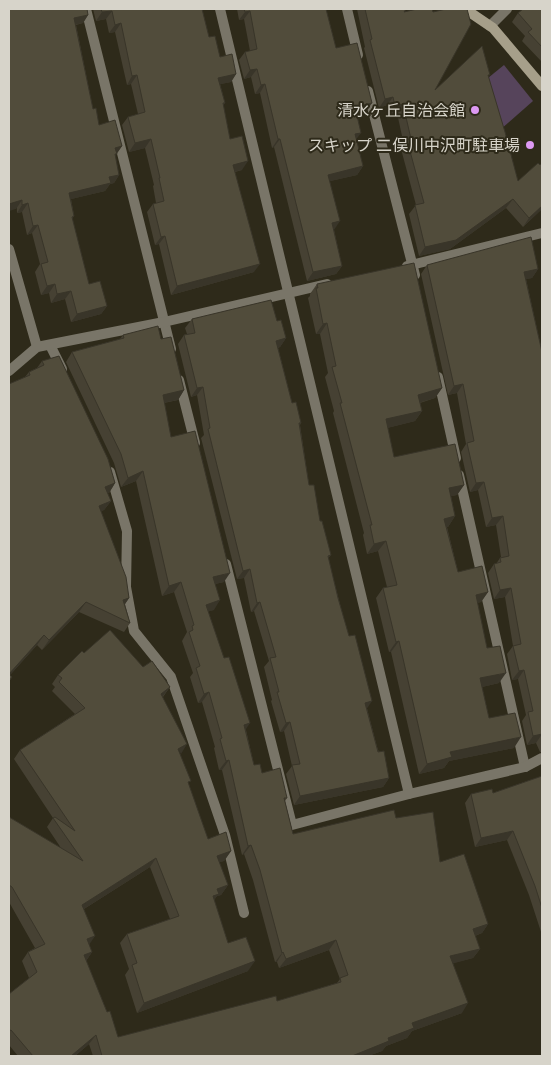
<svg xmlns="http://www.w3.org/2000/svg" width="551" height="1065" font-family="'Space Grotesk','Noto Sans JP',sans-serif">
<rect width="100%" height="100%" fill="#2e2a1a"/>
<polygon fill="#56445b" points="504,65 533,101 501,129 488,78"/>
<g fill="none" stroke-linecap="round" stroke-linejoin="round">
<g stroke="#797568" stroke-width="10">
<polyline points="86,9 171,349"/>
<polyline points="220,9 409,794"/>
<polyline points="347,9 358,55"/>
<polyline points="490,26 507,9"/>
<polyline points="368,91 415,275"/>
<polyline points="9,249 37,347"/>
<polyline points="407,266 542,233"/>
<polyline points="50,345 62,369"/>
<polyline points="9,371 37,347 164,322 327,284"/>
<polyline points="438,377 456,458"/>
<polyline points="179,380 195,443"/>
<polyline points="110,472 127,531 126,587 134,631 171,677 225,835 244,913"/>
<polyline points="459,475 525,767"/>
<polyline points="226,564 292,825 409,794 525,767 542,758"/>
</g>
<polyline stroke="#a69f8a" stroke-width="10" points="465,9 493,28 542,86"/>
</g>
<g fill="#464133">
<polygon points="9,9 88,15 83,23 76,25 93,109 99,125 122,146 115,156 119,175 114,183 110,184 105,191 71,199 74,216 72,219 89,284 107,306 101,314 71,322 65,299 51,303 49,293 41,295 35,272 40,264 32,233 27,235 22,212 17,213"/>
<polygon points="93,9 202,9 209,37 220,57 236,74 231,82 220,84 225,103 223,105 230,139 242,170 235,172 254,272 171,295 159,244 155,245 147,212 153,204 156,203 153,186 154,185 145,148 129,152 122,125 128,117 138,114 131,84 127,85 115,32 109,33 106,19 96,21"/>
<polygon points="237,9 326,9 336,48 366,111 356,114 356,140 363,166 357,175 330,181 334,230 342,266 336,274 307,281 274,147 272,148 260,93 255,94 251,77 244,79 239,60 245,52 250,51 244,19 239,20"/>
<polygon points="357,9 406,9 404,12 435,90 488,77 518,181 542,163 542,209 523,227 506,208 450,249 419,256 409,214 416,205 401,149 404,145 397,113 389,114 387,105 379,108 364,48 365,47"/>
<polygon points="542,9 542,62 522,41 525,36 512,22 518,13"/>
<polygon points="427,265 538,269 532,278 526,279 542,352 542,752 540,752 536,743 527,745 522,721 526,715 518,679 512,680 507,654 513,646 505,597 494,599 488,573 494,564 496,564 500,558 501,557 496,525 486,527 478,490 470,492 461,452 466,444 457,393 448,395 421,274"/>
<polygon points="317,284 442,388 435,398 420,403 422,411 415,421 387,428 394,457 464,485 457,495 451,496 455,516 448,527 447,527 458,572 488,592 481,602 477,603 487,648 499,683 482,687 489,718 514,748 449,761 444,768 419,774 391,652 389,652 376,598 383,588 387,587 378,551 367,554 363,535 364,533 333,413 334,411 325,377 328,373 320,334 316,334 308,298 310,296 310,294"/>
<polygon points="192,319 277,321 286,338 280,347 278,348 292,403 301,423 300,425 309,485 331,555 328,558 377,747 389,778 383,787 294,805 286,774 292,766 284,731 280,732 271,701 272,700 264,667 269,661 254,611 251,612 244,578 237,579 201,438 204,435 197,395 191,397 178,344 184,335 187,334 185,328"/>
<polygon points="123,335 161,339 184,390 178,400 164,403 171,437 224,582 215,584 214,610 208,611 246,730 254,765 287,798 285,801 293,834 396,818 440,862 488,924 482,933 475,936 480,949 473,958 453,963 462,1013 412,1031 407,1038 386,1046 382,1051 368,1056 93,1056 89,1044 75,1056 18,1056 9,1045 9,994 29,978 22,961 28,952 35,948 9,902 9,817 61,848 47,827 53,818 14,759 20,750 75,714 52,691 55,687 52,684 58,675 84,653 143,667 170,687 163,697 180,754 188,785 208,839 231,851 224,861 219,862 228,885 221,895 217,896 214,900 228,943 248,971 137,1013 125,975 129,969 120,943 127,934 170,919 150,867 84,909 89,945 92,952 86,961 107,1012 118,1037 277,1001 337,983 340,979 329,950 279,968 277,962 275,962 253,880 244,854 242,855 222,770 219,770 214,748 215,747 202,702 198,703 190,677 193,673 182,641 187,632 174,592 162,596 136,481 121,487 114,463 66,362 72,352 120,339"/>
<polygon points="42,361 115,483 109,493 107,493 111,501 104,510 101,511 129,598 125,604 130,623 124,632 79,612 42,650 37,645 10,675 12,677 9,682 9,384 25,377 29,372 37,368"/>
<polygon points="542,776 542,935 529,895 507,840 475,847 465,803 471,794 493,793"/>
</g>
<g fill="#393529">
<polygon points="112,11 106,19 96,21 102,12"/>
<polygon points="250,11 244,19 239,20 245,12"/>
<polygon points="88,15 83,23 68,26 74,18"/>
<polygon points="121,23 115,32 109,33 115,25"/>
<polygon points="257,69 251,77 244,79 250,70"/>
<polygon points="236,74 231,82 212,86 218,78"/>
<polygon points="137,75 131,84 127,85 132,76"/>
<polygon points="265,84 260,93 255,94 261,85"/>
<polygon points="393,97 387,105 379,108 385,99"/>
<polygon points="372,103 366,111 349,116 355,107"/>
<polygon points="403,104 397,113 389,114 395,106"/>
<polygon points="361,133 355,141 355,134"/>
<polygon points="151,139 145,148 129,152 135,143"/>
<polygon points="278,139 280,139 274,147 272,148"/>
<polygon points="122,146 111,162 115,148"/>
<polygon points="248,161 242,170 227,173 233,165"/>
<polygon points="363,166 357,175 322,183 328,175"/>
<polygon points="119,175 114,183 110,184 105,191 63,201 69,193 109,177"/>
<polygon points="513,199 506,208 450,249 419,256 425,247"/>
<polygon points="22,200 16,209 9,211 9,204"/>
<polygon points="28,203 22,212 17,213 22,205"/>
<polygon points="542,206 542,209 523,227 529,218"/>
<polygon points="340,221 334,230 326,232 332,223"/>
<polygon points="38,225 32,233 27,235 33,226"/>
<polygon points="165,236 159,244 155,245 161,237"/>
<polygon points="260,264 254,272 171,295 177,286"/>
<polygon points="342,266 336,274 307,281 313,272"/>
<polygon points="538,269 532,278 518,281 524,272"/>
<polygon points="55,284 49,293 41,295 47,286"/>
<polygon points="71,291 65,299 51,303 57,294"/>
<polygon points="107,306 101,314 71,322 77,314"/>
<polygon points="327,323 320,334 316,334 323,324"/>
<polygon points="286,338 280,347 270,350 276,341"/>
<polygon points="463,384 457,393 448,395 454,386"/>
<polygon points="203,387 197,395 191,397 197,388"/>
<polygon points="442,388 435,398 411,405 418,395"/>
<polygon points="184,390 178,400 156,404 163,395"/>
<polygon points="422,411 415,421 379,430 386,419"/>
<polygon points="143,471 136,481 121,487 128,478"/>
<polygon points="484,482 478,490 470,492 476,483"/>
<polygon points="115,483 109,493 98,497 105,487"/>
<polygon points="464,485 457,495 442,498 449,488"/>
<polygon points="111,501 104,510 93,515 99,506"/>
<polygon points="455,516 448,527 437,529 444,519"/>
<polygon points="503,516 496,525 486,527 492,518"/>
<polygon points="386,541 378,551 367,554 374,544"/>
<polygon points="250,569 244,578 237,579 243,571"/>
<polygon points="230,573 224,582 206,586 213,577"/>
<polygon points="181,582 174,592 162,596 169,586"/>
<polygon points="511,588 505,597 494,599 500,590"/>
<polygon points="488,592 481,602 468,605 476,595"/>
<polygon points="129,598 123,607 123,600"/>
<polygon points="220,600 214,610 199,614 206,605"/>
<polygon points="86,602 79,612 42,650 49,640"/>
<polygon points="260,602 254,611 251,612 257,603"/>
<polygon points="44,635 37,645 9,676 9,674"/>
<polygon points="399,641 391,652 389,652 396,642"/>
<polygon points="524,670 518,679 512,680 519,671"/>
<polygon points="506,673 499,683 473,689 480,678"/>
<polygon points="170,687 163,696 154,703 161,694"/>
<polygon points="209,692 202,702 198,703 204,694"/>
<polygon points="372,701 366,710 365,703"/>
<polygon points="290,722 284,731 280,732 286,723"/>
<polygon points="250,723 244,732 244,725"/>
<polygon points="542,734 536,743 527,745 533,736"/>
<polygon points="521,737 514,748 449,761 444,768 419,774 427,764 450,752"/>
<polygon points="187,744 181,754 178,749"/>
<polygon points="229,760 222,770 219,770 226,761"/>
<polygon points="389,778 383,787 294,805 300,796"/>
<polygon points="513,831 507,840 475,847 481,838"/>
<polygon points="251,845 244,854 242,855 248,846"/>
<polygon points="231,851 224,861 210,865 217,856"/>
<polygon points="156,858 150,867 76,914 82,905"/>
<polygon points="228,885 221,895 217,896 212,903 207,905 217,889"/>
<polygon points="488,924 482,933 466,939 473,929"/>
<polygon points="95,936 89,945 87,939"/>
<polygon points="336,940 329,950 279,968 286,959"/>
<polygon points="480,949 473,958 444,966 450,956"/>
<polygon points="92,952 86,961 84,955"/>
<polygon points="283,952 277,962 275,962 282,953"/>
<polygon points="255,961 248,971 137,1013 144,1003"/>
<polygon points="468,1003 462,1013 412,1031 407,1038 386,1046 382,1051 368,1056 352,1056 388,1038 412,1023"/>
<polygon points="96,1035 89,1044 75,1056 71,1056"/>
</g>
<g fill="#514c3b" stroke="#393529">
<polygon points="9,9 87,9 88,15 74,18 93,109 96,108 99,125 115,120 122,146 115,148 117,154 115,154 119,175 109,177 111,183 69,193 74,216 72,217 89,284 100,281 107,306 77,314 71,291 57,294 55,284 47,286 41,264 48,262 38,225 33,226 28,203 22,205 22,200 9,204"/>
<polygon points="101,9 202,9 209,37 215,36 220,57 232,54 236,74 218,78 225,103 223,103 230,139 242,136 248,161 233,165 260,264 177,286 165,236 161,237 153,204 164,201 159,178 160,178 151,139 135,143 128,117 145,112 137,75 132,76 121,23 115,25 112,11 102,12"/>
<polygon points="244,9 326,9 336,48 357,43 372,103 355,107 361,133 355,134 363,166 328,175 340,221 332,223 342,266 313,272 280,139 278,139 265,84 261,85 257,69 250,70 245,52 257,49 250,11 245,12"/>
<polygon points="365,9 406,9 404,12 417,9 432,9 433,12 446,9 467,9 471,24 435,90 482,46 490,75 488,75 505,132 518,181 538,163 540,165 542,163 542,206 529,218 513,199 456,240 425,247 415,205 424,203 407,140 411,139 403,104 395,106 393,97 385,99 370,40 372,39"/>
<polygon points="523,9 542,9 542,47 528,32 532,29 518,13"/>
<polygon points="531,237 538,269 524,272 542,352 542,734 533,736 528,712 533,711 524,670 519,671 513,646 521,644 511,588 500,590 494,564 501,562 500,558 509,556 503,516 492,518 484,482 476,483 467,443 474,441 463,384 454,386 427,265"/>
<polygon points="414,263 442,388 418,395 422,411 386,419 394,457 455,444 464,485 449,488 455,516 444,519 458,572 482,566 488,592 476,595 487,648 500,646 506,673 480,678 489,718 515,713 521,737 450,752 452,757 427,764 399,641 396,642 383,588 397,585 386,541 374,544 370,525 372,525 340,403 342,403 332,367 336,366 327,323 323,324 316,288 318,288 317,284"/>
<polygon points="271,300 277,321 281,320 286,338 276,341 292,403 296,402 301,423 299,423 309,485 314,485 320,521 322,521 331,555 328,556 338,598 349,636 355,635 372,701 365,703 378,752 384,751 389,778 300,796 292,765 300,764 290,722 286,723 277,692 279,692 270,658 276,657 260,602 257,603 250,569 243,571 208,429 210,428 203,387 197,388 184,335 195,333 192,319"/>
<polygon points="158,326 161,339 171,337 184,390 163,395 171,437 195,431 230,573 213,577 220,600 206,605 224,658 229,657 250,723 244,725 254,765 260,764 262,773 280,768 287,798 284,798 293,834 394,810 396,818 433,812 440,862 464,854 488,924 473,929 480,949 450,956 468,1003 412,1023 414,1028 388,1038 389,1041 352,1056 102,1056 96,1035 71,1056 33,1056 11,1030 9,1031 9,994 37,972 28,952 45,944 12,887 9,885 9,817 83,861 53,818 55,817 75,831 20,750 85,708 59,682 62,678 58,675 82,651 84,653 110,630 143,667 152,661 170,687 161,694 187,744 178,749 191,781 188,782 208,839 226,832 231,851 217,856 228,885 217,889 219,894 213,896 228,943 246,937 255,961 144,1003 132,965 137,963 127,934 179,916 156,858 82,905 95,936 87,939 92,952 84,955 107,1012 110,1011 118,1037 276,996 277,1001 341,982 340,978 348,975 336,940 286,959 283,952 282,953 260,870 251,845 248,846 229,760 226,761 220,739 222,738 209,692 204,694 196,668 200,666 189,632 193,630 192,626 194,625 181,582 169,586 143,471 128,478 121,454 72,352 124,338 123,335"/>
<polygon points="59,356 108,459 115,483 105,487 111,501 99,506 126,577 129,598 123,600 130,623 86,602 49,640 44,635 9,674 9,384 30,375 29,372 44,365 42,361"/>
<polygon points="9,674 12,677 9,681"/>
<polygon points="542,776 542,908 535,886 513,831 481,838 471,794 492,789 493,793"/>
</g>
<g fill="#dd99f3" stroke="#2e2a1a" stroke-width="2">
<circle cx="475" cy="110" r="5"/>
<circle cx="530" cy="145" r="5"/>
</g>
<g text-anchor="middle" dominant-baseline="central" stroke-width="4" stroke-linejoin="round" paint-order="stroke">
<g font-size="16" fill="#d7d4ca" stroke="#2e2a1a" text-anchor="end">
<text x="465" y="110">清水ヶ丘自治会館</text>
<text x="520" y="145">スキップ 二俣川中沢町駐車場</text>
</g>
</g>
<rect width="551" height="1065" fill="none" stroke="#d7d4ca" stroke-width="20"/>
</svg>
